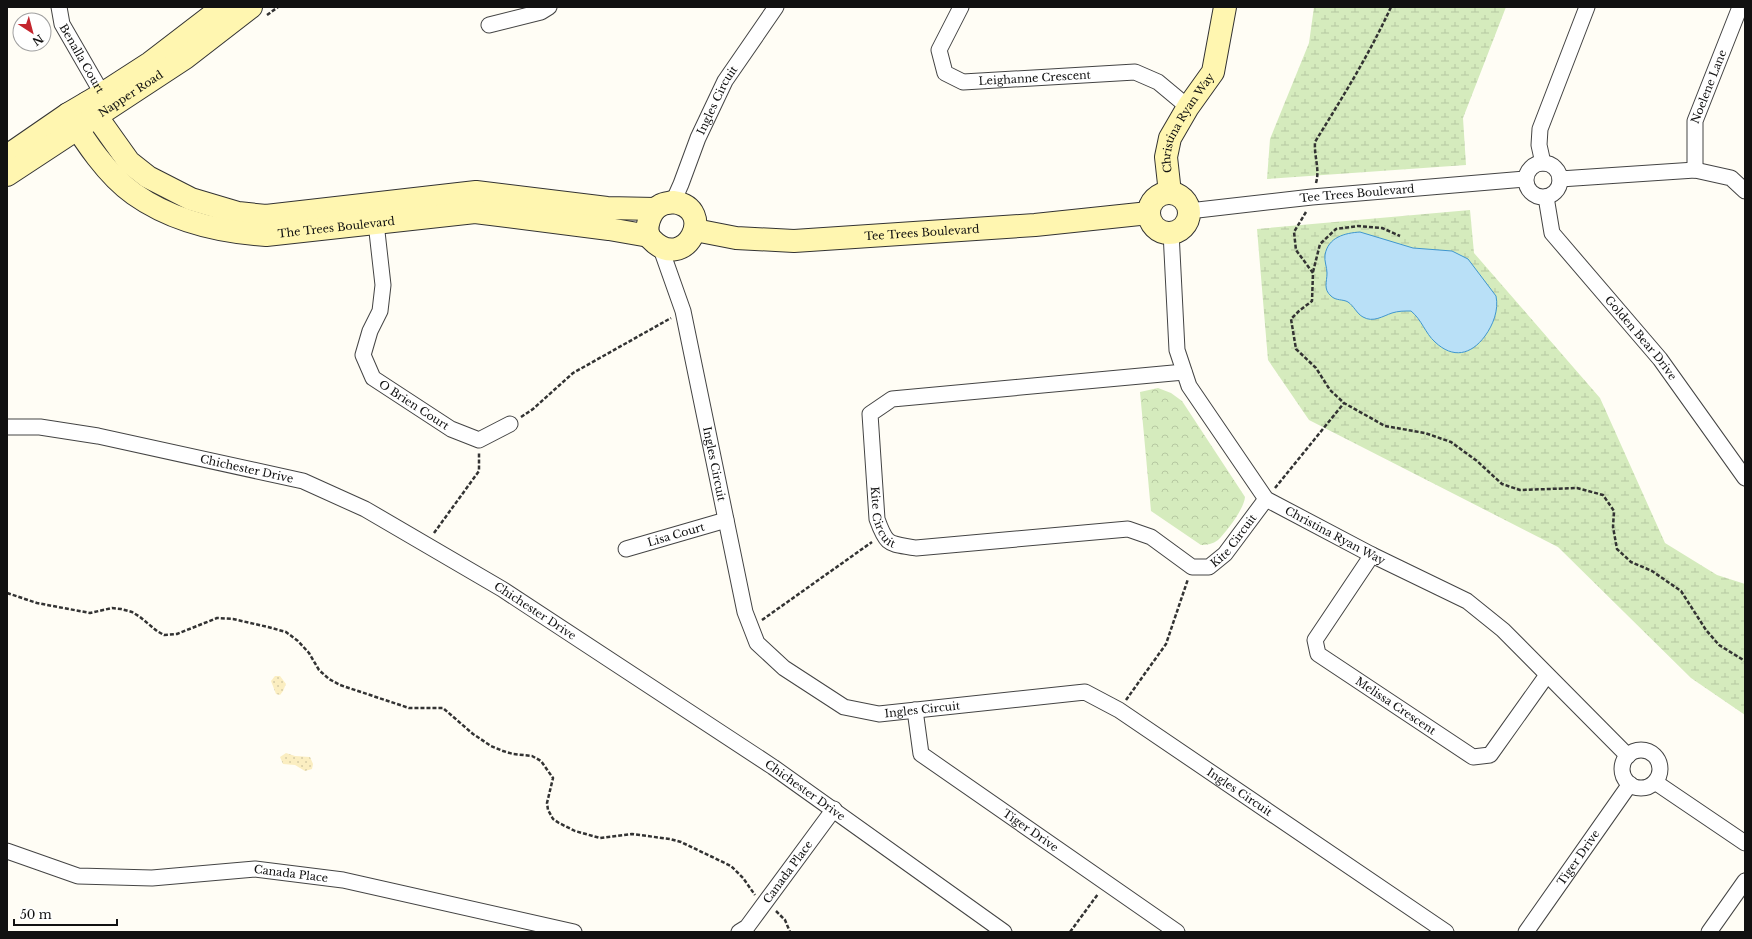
<svg xmlns="http://www.w3.org/2000/svg" width="1752" height="939" font-family="'Libre Baskerville',serif">
<defs>
<pattern id="wetland-marsh" width="20" height="14" patternUnits="userSpaceOnUse"><rect width="20" height="14" fill="#d5ebbd"/><path d="M1 5h8M5 5V1M11 12h8M15 12V8" fill="none" stroke="#b6c8a1"/></pattern>
<pattern id="sand-dots" width="8" height="8" patternUnits="userSpaceOnUse"><rect width="8" height="8" fill="#fbeec1"/><path d="M2 2h.1M6 6h.1" fill="none" stroke="#d6cba5" stroke-width="1.8" stroke-linecap="round"/></pattern>
<pattern id="park-crowns" width="20" height="18" patternUnits="userSpaceOnUse"><rect width="20" height="18" fill="#d5ebbd"/><path d="M2 6a3 3 0 1 1 6 0M12 15a3 3 0 1 1 6 0" fill="none" stroke="#b6c8a1"/></pattern>
</defs>
<rect width="100%" height="100%" fill="#fffdf5"/>
<g fill="url(#wetland-marsh)">
<polygon points="1314,7 1506,7 1463,118 1466,165 1267,179 1270,139 1309,43"/>
<polygon points="1470,210 1474,253 1600,398 1665,543 1717,575 1745,584 1745,715 1691,678 1558,547 1309,420 1268,360 1257,229"/>
</g>
<g fill="url(#sand-dots)">
<polygon points="275,676 280,676 286,684 283,691 280,695 276,694 271,681"/>
<polygon points="286,753 295,756 310,757 313,764 312,769 305,771 295,765 283,764 280,757"/>
</g>
<path fill="url(#park-crowns)" d="M 1158,388 L 1171,393 L 1182,401 L 1245,497 C 1244,509 1227,531 1218,540 C 1213,544 1207,545 1201,545 L 1151,511 L 1140,392 Z"/>
<path fill="#b9e0f7" stroke="#3f96cf" d="M 1360,232 L 1413,248 L 1452,251 L 1468,259 L 1496,296 C 1499,310 1493,325 1485,336 C 1471,355 1453,359 1435,342 C 1425,333 1422,320 1411,311 C 1404,311 1398,311 1392,313 C 1383,316 1373,323 1363,317 C 1357,314 1354,306 1348,302 C 1343,299 1336,301 1331,296 C 1323,289 1327,282 1327,273 C 1327,267 1324,261 1325,255 C 1328,237 1345,233 1360,232 Z"/>
<g fill="none" stroke-linecap="round" stroke-linejoin="round">
<g stroke="#444" stroke-width="17">
<g id="street">
<path id="s1" d="M 59,7 L 62,24 L 107,102"/>
<path id="s2" d="M 961,7 L 939,50 L 945,73 L 963,82 L 1135,72 L 1158,82 L 1188,107"/>
<polyline points="489,25 541,12 549,7"/>
<polyline points="1543,163 1539,145 1540,129 1587,7"/>
<circle cx="1543" cy="180" r="17"/>
<path id="s3" d="M 1695,170 L 1695,121 L 1740,7"/>
<polyline points="1560,179 1695,170 1731,178 1745,191"/>
<path id="s4" d="M 1546,197 L 1552,233 L 1660,359 L 1745,478"/>
<path id="s5" d="M 673,202 L 681,184 L 698,138 L 725,81 L 776,7"/>
<path id="s6" d="M 1189,211 L 1312,197 L 1525,179"/>
<path id="s7" d="M 375,214 L 383,285 L 380,311 L 370,331 L 363,355 L 373,378 L 451,429 L 479,440 L 510,424"/>
<path id="s8" d="M 1171,232 L 1177,350 L 1189,386 L 1266,499 L 1372,555 L 1467,601 L 1503,630 L 1628,756"/>
<path id="s9" d="M 660,246 L 683,311 L 745,612 L 757,643 L 784,668 L 844,707 L 879,714 L 1085,692 L 1119,710 L 1446,932"/>
<path id="s10" d="M 1184,372 L 892,399 L 870,414 L 877,519 C 887,547 889,543 916,548 L 1128,529 L 1151,537 L 1192,567 L 1209,567 L 1225,554 L 1266,499"/>
<path id="s11" d="M 7,427 L 40,427 L 98,436 L 303,481 L 365,509 L 502,589 L 773,767 L 1004,932"/>
<path id="s12" d="M 626,549 L 726,520"/>
<path id="s13" d="M 1372,555 L 1315,640 L 1318,654 L 1473,757 L 1490,755 L 1547,675"/>
<path id="s14" d="M 915,710 L 921,754 L 1177,932"/>
<circle cx="1641" cy="769" r="19"/>
<polyline points="1655,782 1745,843"/>
<path id="s15" d="M 7,851 L 78,876 L 152,878 L 255,869 L 343,880 L 574,932"/>
<path id="s16" d="M 739,932 L 747,927 L 834,809"/>
<path id="s17" d="M 1526,932 L 1630,784"/>
<polyline points="1709,932 1745,881"/>
</g>
</g>
<g stroke="#333" stroke-width="24">
<g id="secondary">
<polyline points="87,103 129,162 148,177 191,199 238,213 266,216 476,192 607,208 655,209"/>
<path id="s18" d="M 68,114 C 85,141 107,175 134,194 C 172,221 219,232 266,235 L 475,212 L 609,229 L 649,236"/>
<polyline points="7,156 68,114 102,94 150,63 223,7"/>
<path id="s19" d="M 7,175 L 185,58 L 251,7"/>
<path id="s20" d="M 1170,193 L 1166,157 L 1170,138 L 1188,107 L 1213,72 L 1225,7"/>
<circle cx="1169" cy="213" r="20"/>
<path d="M 673,202 C 719,208 685,275 651,239 C 643,230 650,210 661,205 C 664,203 669,203 673,202 Z"/>
<path id="s21" d="M 695,230 L 736,238 L 794,241 L 1035,225 L 1149,213"/>
</g>
</g>
<g stroke="#333" stroke-width="2.5" stroke-dasharray="4 2" stroke-linecap="butt">
<polyline points="267,15 278,7"/>
<path d="M 1316,183 C 1320,169 1314,157 1315,142 C 1342,98 1369,55 1391,7"/>
<polyline points="1306,212 1294,232 1296,250 1313,273 1312,301 1299,311 1291,319 1296,349 1316,368 1330,390 1344,403 1385,426 1425,433 1451,442 1477,461 1502,484 1520,490 1577,488 1603,495 1614,511 1613,527 1617,549 1631,562 1652,571 1681,591 1706,630 1719,645 1745,661"/>
<polyline points="1313,272 1320,244 1336,229 1358,226 1382,228 1400,236"/>
<polyline points="521,417 533,409 573,373 671,318"/>
<polyline points="1275,488 1344,403"/>
<polyline points="434,533 479,471 479,453"/>
<polyline points="7,593 37,603 90,613 112,608 121,609 132,612 140,617 157,631 164,635 177,634 217,618 233,619 268,627 286,632 298,641 309,653 319,670 329,679 340,685 409,708 443,708 473,734 491,746 503,751 513,754 532,756 541,761 553,778 547,803 548,810 553,819 559,823 575,831 600,838 632,834 670,839 681,842 731,866 743,878 755,895"/>
<polyline points="762,620 872,542"/>
<polyline points="1126,700 1166,644 1188,579"/>
<polyline points="776,911 785,920 790,932"/>
<polyline points="1070,932 1098,894"/>
</g>
<use href="#street" stroke="#fff" stroke-width="15"/>
<use href="#secondary" stroke="#fff6b0" stroke-width="22"/>
</g>
<g text-anchor="middle" dominant-baseline="central" stroke-width="4" stroke-linejoin="round" paint-order="stroke">
<g font-size="11" fill="#111" stroke="#fff">
<text stroke="none"><textPath href="#s1" startOffset="57">Benalla Court</textPath></text>
<text stroke="none"><textPath href="#s2" startOffset="164">Leighanne Crescent</textPath></text>
<text stroke="none"><textPath href="#s3" startOffset="86">Noelene Lane</textPath></text>
<text stroke="none"><textPath href="#s19" startOffset="148">Napper Road</textPath></text>
<text stroke="none"><textPath href="#s5" startOffset="111">Ingles Circuit</textPath></text>
<text stroke="none"><textPath href="#s20" startOffset="76">Christina Ryan Way</textPath></text>
<text stroke="none"><textPath href="#s6" startOffset="169">Tee Trees Boulevard</textPath></text>
<text stroke="none"><textPath href="#s18" startOffset="315">The Trees Boulevard</textPath></text>
<text stroke="none"><textPath href="#s21" startOffset="228">Tee Trees Boulevard</textPath></text>
<text stroke="none"><textPath href="#s4" startOffset="174">Golden Bear Drive</textPath></text>
<text stroke="none"><textPath href="#s7" startOffset="219">O Brien Court</textPath></text>
<text stroke="none"><textPath href="#s9" startOffset="225">Ingles Circuit</textPath></text>
<text stroke="none"><textPath href="#s11" startOffset="244">Chichester Drive</textPath></text>
<text stroke="none"><textPath href="#s10" startOffset="425">Kite Circuit</textPath></text>
<text stroke="none"><textPath href="#s12" startOffset="52">Lisa Court</textPath></text>
<text stroke="none"><textPath href="#s8" startOffset="371">Christina Ryan Way</textPath></text>
<text stroke="none"><textPath href="#s10" startOffset="820">Kite Circuit</textPath></text>
<text stroke="none"><textPath href="#s11" startOffset="568">Chichester Drive</textPath></text>
<text stroke="none"><textPath href="#s13" startOffset="210">Melissa Crescent</textPath></text>
<text stroke="none"><textPath href="#s9" startOffset="597">Ingles Circuit</textPath></text>
<text stroke="none"><textPath href="#s11" startOffset="892">Chichester Drive</textPath></text>
<text stroke="none"><textPath href="#s9" startOffset="945">Ingles Circuit</textPath></text>
<text stroke="none"><textPath href="#s14" startOffset="178">Tiger Drive</textPath></text>
<text stroke="none"><textPath href="#s17" startOffset="91">Tiger Drive</textPath></text>
<text stroke="none"><textPath href="#s16" startOffset="78">Canada Place</textPath></text>
<text stroke="none"><textPath href="#s15" startOffset="289">Canada Place</textPath></text>
</g>
</g>
<rect width="1752" height="939" fill="none" stroke="#111111" stroke-width="16"/>
<g transform="translate(32 32) rotate(144)"><circle r="19" fill="#ffffff" stroke="#a0a0a0"/>
<path d="M0-3L7 15L0 10L-7 15Z" fill="#c4262e"/>
<text y="-6" font-size="11" font-weight="bold" text-anchor="middle" fill="#111111">N</text>
</g>
<path d="M14 919v6h103v-6" fill="none" stroke="#111111" stroke-width="2"/>
<text x="20" y="919" font-size="12" fill="#111111" stroke="#ffffff" stroke-width="3" paint-order="stroke">50 m</text>
</svg>
